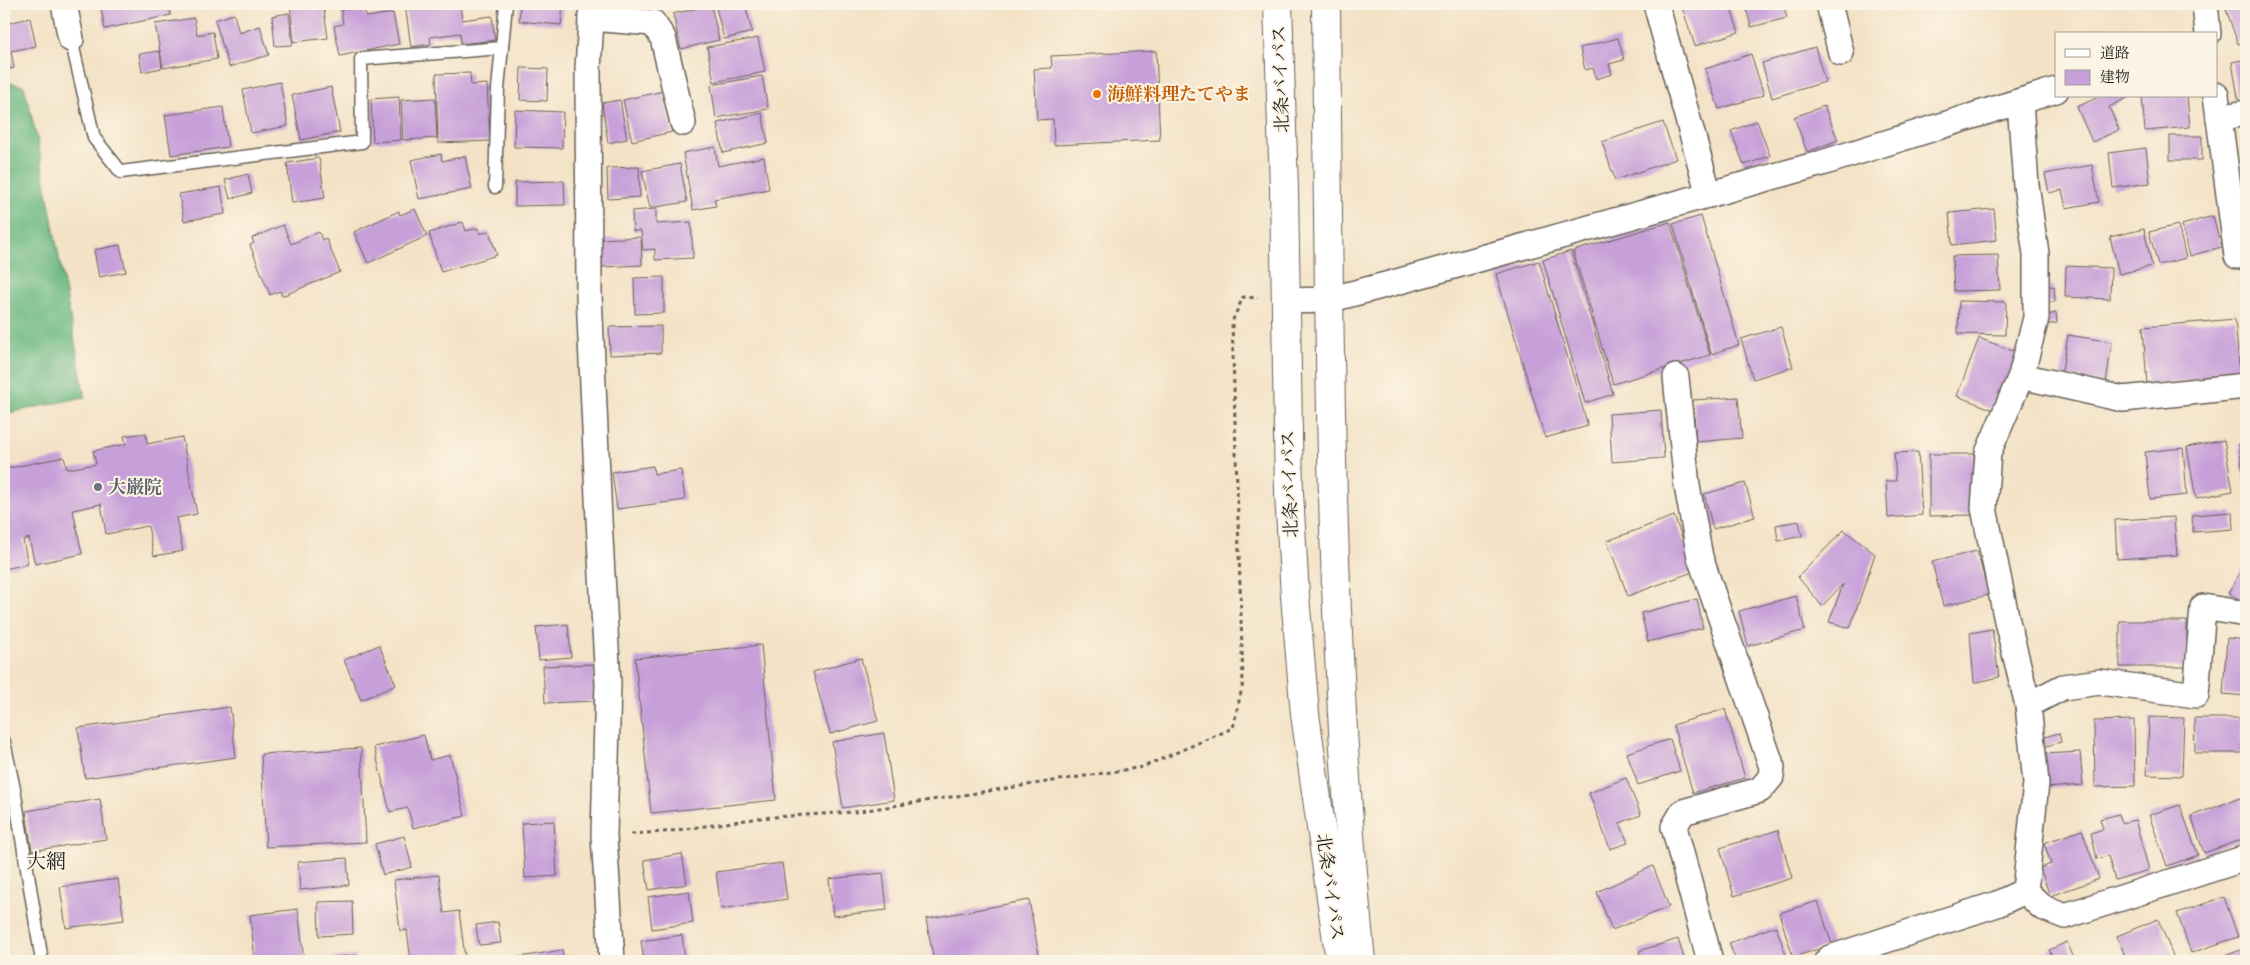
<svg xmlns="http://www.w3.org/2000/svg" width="2250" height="965" font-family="'IM FELL Double Pica','Noto Serif JP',serif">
<rect width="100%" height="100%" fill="#fcf5e5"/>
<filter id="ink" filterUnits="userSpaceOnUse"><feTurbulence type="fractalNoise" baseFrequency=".02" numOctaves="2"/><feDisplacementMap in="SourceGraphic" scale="10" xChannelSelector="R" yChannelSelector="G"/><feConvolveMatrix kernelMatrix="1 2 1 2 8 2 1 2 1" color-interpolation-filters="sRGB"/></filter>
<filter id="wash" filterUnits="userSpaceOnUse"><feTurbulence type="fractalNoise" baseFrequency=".0096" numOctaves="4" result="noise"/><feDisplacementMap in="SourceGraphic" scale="20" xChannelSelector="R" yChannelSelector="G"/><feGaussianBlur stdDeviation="1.12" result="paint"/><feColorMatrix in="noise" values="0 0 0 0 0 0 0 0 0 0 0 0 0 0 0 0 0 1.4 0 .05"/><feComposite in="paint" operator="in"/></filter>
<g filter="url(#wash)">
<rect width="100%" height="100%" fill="#f3e2c6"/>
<polygon fill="#67b680" stroke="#42694e" points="4,81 24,86 37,138 85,397 4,414"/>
<g id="blocks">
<g fill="#c8a0d9">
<polygon points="100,4 168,4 171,15 105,29"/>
<polygon points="290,4 323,4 328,38 294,42"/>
<polygon points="405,4 460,4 462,20 492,16 495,40 461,44 460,33 430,37 431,44 411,47"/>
<polygon points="520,4 563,4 561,25 519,21"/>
<polygon points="715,4 745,4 752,32 724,39"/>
<polygon points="1693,4 1729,4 1739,32 1695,46 1682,7"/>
<polygon points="1745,4 1783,4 1787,18 1751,27"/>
<polygon points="2241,4 2246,4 2246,41 2238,44 2226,9"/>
<polygon points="711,5 719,40 681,49 673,14"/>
<polygon points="364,6 366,17 393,13 399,44 340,56 334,26 343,24 341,10"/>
<polygon points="289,13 293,45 275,46 272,16"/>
<polygon points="234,14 239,33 260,26 269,55 229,67 215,20"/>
<polygon points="30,18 36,46 11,51 14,68 4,70 4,24"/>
<polygon points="194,18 197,35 213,32 217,59 163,68 155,24"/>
<polygon points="758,38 765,72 714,82 707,47"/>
<polygon points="1618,38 1624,60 1609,64 1612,74 1596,79 1593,68 1585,70 1580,48"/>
<polygon points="1815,47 1825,82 1772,98 1762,63"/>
<polygon points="160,51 162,68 142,72 139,54"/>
<polygon points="1156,51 1160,140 1054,145 1053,119 1037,120 1034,69 1052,68 1051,56"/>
<polygon points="1751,54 1764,95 1719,109 1705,69"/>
<polygon points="2246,59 2246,101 2239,103 2232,62"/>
<polygon points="521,68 548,69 547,101 520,100"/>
<polygon points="470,73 471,85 487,84 490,141 438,143 436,74"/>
<polygon points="762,76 768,109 716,118 711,85"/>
<polygon points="280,82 288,126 251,133 243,90"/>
<polygon points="331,87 340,132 301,140 292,95"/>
<polygon points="664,91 672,132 632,141 623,100"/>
<polygon points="2101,96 2131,96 2109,107 2119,130 2092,142 2077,107"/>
<polygon points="2142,96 2187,96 2190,127 2145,131"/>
<polygon points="399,97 401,140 373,142 371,99"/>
<polygon points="435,98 437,138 403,140 401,100"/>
<polygon points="620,100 627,139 608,143 602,103"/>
<polygon points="1824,106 1838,140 1807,152 1794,117"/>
<polygon points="223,107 228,147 171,155 165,115"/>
<polygon points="515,110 563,112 562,148 514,147"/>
<polygon points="762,113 768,143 723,153 717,123"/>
<polygon points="1757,121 1770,156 1744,165 1731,131"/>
<polygon points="1663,122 1676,159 1615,180 1602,142"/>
<rect x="2170" y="136" width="32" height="24"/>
<polygon points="715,147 718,166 764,157 769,189 714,199 716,206 693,210 683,153"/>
<polygon points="2146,148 2150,183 2113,188 2109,153"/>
<polygon points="441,154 442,161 465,156 472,189 419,199 411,160"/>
<polygon points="319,158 325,198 292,203 287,163"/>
<polygon points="680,164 687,202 650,208 642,171"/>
<polygon points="2092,165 2099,202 2066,208 2062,190 2049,193 2045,174"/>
<polygon points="639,167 640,197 608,199 607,168"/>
<polygon points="248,174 252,193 230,199 225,180"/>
<polygon points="564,181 565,205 515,206 515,182"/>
<polygon points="221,187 225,214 184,221 179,194"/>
<polygon points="415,209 427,236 368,263 354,232 399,211 400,215"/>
<polygon points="656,209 656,224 691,222 693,258 655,260 655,249 643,250 641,231 633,231 632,211"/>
<polygon points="1994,209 1997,240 1952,245 1949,213"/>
<polygon points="1701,216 1739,345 1711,354 1673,224"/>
<polygon points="2213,216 2221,247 2190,256 2182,225"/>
<polygon points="463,222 466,231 478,228 480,234 489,231 497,255 441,272 429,233"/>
<polygon points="1670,222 1710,355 1613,384 1573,251"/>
<polygon points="283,225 291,244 319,232 322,240 326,238 340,272 282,296 280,291 270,295 250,245 254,243 252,238"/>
<polygon points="2178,225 2186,258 2158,265 2149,232"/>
<polygon points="2144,229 2152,266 2119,274 2110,237"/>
<polygon points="641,237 642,265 602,267 601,239"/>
<polygon points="120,245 126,272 99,277 94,250"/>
<polygon points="1571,251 1613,394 1585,403 1543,260"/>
<polygon points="1998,255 2000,290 1954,291 1952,256"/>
<polygon points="1539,261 1588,426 1545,438 1496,274"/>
<polygon points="2066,266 2111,268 2110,299 2065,297"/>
<polygon points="664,277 664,313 635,314 634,278"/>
<polygon points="2054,286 2055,302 2043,302 2042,287"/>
<polygon points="1959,301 2006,302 2005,335 1958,334"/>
<polygon points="2056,313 2057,323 2045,325 2043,316"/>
<polygon points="2235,319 2240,377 2147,385 2143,327"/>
<polygon points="661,326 661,353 610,355 609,327"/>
<polygon points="1781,327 1793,367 1753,379 1741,339"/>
<polygon points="2068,335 2112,342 2106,383 2061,376"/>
<polygon points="1979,338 2021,354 1999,412 1957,396"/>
<polygon points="1738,397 1742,438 1696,442 1693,400"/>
<polygon points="1661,410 1664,458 1612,462 1609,414"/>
<polygon points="146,433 147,444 182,437 197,514 176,518 183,551 154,556 148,526 106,534 101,504 73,510 82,554 35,564 29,538 23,540 28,564 4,569 4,469 64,457 67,469 96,464 93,451 126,444 124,436"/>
<polygon points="2224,440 2233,491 2196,498 2187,447"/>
<polygon points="2246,443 2246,488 2245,488 2239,444"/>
<polygon points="2183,448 2187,495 2150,499 2145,452"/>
<polygon points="1918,452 1922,515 1888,518 1886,481 1896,481 1894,453"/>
<polygon points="1929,454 1974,454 1974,515 1929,516"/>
<polygon points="653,466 654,474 681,470 685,500 617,509 612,472"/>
<polygon points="1745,483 1755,517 1713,529 1704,494"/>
<polygon points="2232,512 2233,529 2193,532 2192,515"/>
<polygon points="1674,516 1695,571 1628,596 1607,541"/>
<polygon points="2174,517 2177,555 2117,559 2115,520"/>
<polygon points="1799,521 1802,536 1778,541 1776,525"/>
<polygon points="1844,530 1875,554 1850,628 1829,622 1843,584 1822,606 1798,577"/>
<polygon points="1977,551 1989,595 1943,606 1932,562"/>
<polygon points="2246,562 2246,603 2228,593"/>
<polygon points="1796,596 1805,630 1748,646 1739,611"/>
<polygon points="1697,599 1703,628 1648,642 1641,613"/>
<rect x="2120" y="621" width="67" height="46"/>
<polygon points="568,624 571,657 539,660 536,627"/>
<polygon points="1992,629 1999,677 1974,683 1970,633"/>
<polygon points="2227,638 2246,640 2246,696 2223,694"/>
<polygon points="379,645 396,685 361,700 344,660"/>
<polygon points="761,645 776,800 651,813 635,658"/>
<polygon points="861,658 878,721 830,734 813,672"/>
<polygon points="594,664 595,701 545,703 543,666"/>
<polygon points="230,707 236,757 85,778 78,728"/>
<polygon points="1725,709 1745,778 1693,793 1673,725"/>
<polygon points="2149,717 2184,718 2182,776 2147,775"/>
<polygon points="2194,718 2241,718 2242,753 2195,753"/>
<polygon points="2134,720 2135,786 2095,787 2094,721"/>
<polygon points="884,733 894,800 843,808 832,742"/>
<polygon points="2059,733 2061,742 2043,747 2041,738"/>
<polygon points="424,735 430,760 450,755 465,816 413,828 408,808 390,812 374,747"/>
<polygon points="1670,739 1680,771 1638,785 1627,753"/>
<polygon points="361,748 366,842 266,847 261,754"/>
<polygon points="2080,752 2083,785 2046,788 2044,754"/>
<polygon points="1626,778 1641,815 1620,823 1628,843 1610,849 1589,793"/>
<polygon points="2240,798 2246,816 2246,838 2204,853 2191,816"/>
<polygon points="100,799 106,839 32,851 26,811"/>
<polygon points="2180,805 2198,855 2167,866 2149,815"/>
<polygon points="2119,814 2122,823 2135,820 2149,870 2115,880 2108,856 2097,859 2091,833 2103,829 2100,819"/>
<polygon points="554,821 557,876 525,878 522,823"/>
<polygon points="1778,830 1792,878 1734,896 1720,848"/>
<polygon points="2082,830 2099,879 2050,896 2040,868 2051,864 2044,843"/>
<polygon points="404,836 412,867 383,875 375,844"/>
<polygon points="682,854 687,884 649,890 644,860"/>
<polygon points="347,858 349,885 300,890 298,862"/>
<polygon points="782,863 787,899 721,909 716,872"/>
<polygon points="1653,866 1669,907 1612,930 1597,892"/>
<polygon points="883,873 887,910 833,916 829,879"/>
<polygon points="439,875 444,913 459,911 465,958 439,961 411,961 407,930 400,931 394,880"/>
<polygon points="118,879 124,920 66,928 60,887"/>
<polygon points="689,891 693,923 652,929 648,897"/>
<polygon points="2224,897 2238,937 2191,953 2177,913"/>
<polygon points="1029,900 1040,961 934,961 926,919"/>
<polygon points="352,901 353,934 319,936 318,902"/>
<polygon points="1818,901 1832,945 1793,957 1779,913"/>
<polygon points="298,909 304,961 255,961 250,915"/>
<polygon points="2158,919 2174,958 2166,961 2127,961 2117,936"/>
<polygon points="498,922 501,943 479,945 476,925"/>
<polygon points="1776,926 1788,961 1736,961 1729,943"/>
<polygon points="682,935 685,961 644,961 641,941"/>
<polygon points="1678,939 1685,961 1642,961 1639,951"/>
<polygon points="2067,942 2075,961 2054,961 2049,950"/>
<polygon points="2246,948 2246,961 2211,961"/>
<polygon points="562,950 564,961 514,961 514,958"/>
<polygon points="356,955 357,961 319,961 319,959"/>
</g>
</g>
</g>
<g filter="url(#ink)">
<use href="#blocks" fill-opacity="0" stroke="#676158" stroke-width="1"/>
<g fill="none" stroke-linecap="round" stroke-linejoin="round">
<g stroke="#676158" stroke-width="15">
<g id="service">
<polyline points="71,39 94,138 121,172 362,142 361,59 502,48"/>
<polyline points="495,187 498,89 506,4"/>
<polyline points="4,742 14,789 42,961"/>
</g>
</g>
<g stroke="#676158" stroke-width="28">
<g id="minor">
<polyline points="64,4 71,39"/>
<polyline points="592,4 588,69 589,294 599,520 608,683 604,836 612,961"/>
<polyline points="1656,4 1709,195"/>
<polyline points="1829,4 1841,53"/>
<polyline points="2205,4 2208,34"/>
<polyline points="591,18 653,23 663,38 683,123"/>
<polyline points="2216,95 2237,256 2246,254"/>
<polyline points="2020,102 2026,185 2036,254 2036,318 2021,376 1988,453 1984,508 2007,621 2028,705 2036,783 2025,891"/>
<polyline points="2219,118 2246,113"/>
<polyline points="1286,301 1328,300 1393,283 1822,163 2056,90"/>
<polyline points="2021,376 2123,399 2246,386"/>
<polyline points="1676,377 1687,486 1700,557 1772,767 1771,777 1760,790 1683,812 1674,827 1710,961"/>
<polyline points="2028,705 2063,687 2100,682 2196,695 2203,607 2246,614"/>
<polyline points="2025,891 2042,907 2065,916 2246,858"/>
<polyline points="1827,961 1830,958 1997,904 2025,891"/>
</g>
</g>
<g stroke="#676158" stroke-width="30">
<g id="trunk">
<polyline points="1278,4 1284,189 1289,493 1295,596 1305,714 1340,961"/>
<path d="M 1326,4 C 1329,323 1329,643 1361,961"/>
</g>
</g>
<g stroke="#676158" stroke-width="3" stroke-dasharray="4 4" stroke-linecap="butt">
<polyline points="2242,284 2246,303"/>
<polyline points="631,834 664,832 760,818 854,812 1143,767 1233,728 1243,683 1232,322 1243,297 1258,298"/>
</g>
<use href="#service" stroke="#fff" stroke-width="12"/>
<use href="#minor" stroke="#fff" stroke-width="25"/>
<use href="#trunk" stroke="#fff" stroke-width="28"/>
</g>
</g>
<circle fill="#e8710a" stroke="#fcf5e5" stroke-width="2" cx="1097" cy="94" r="5"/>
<circle fill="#6b7280" stroke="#fcf5e5" stroke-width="2" cx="98" cy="487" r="5"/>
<g text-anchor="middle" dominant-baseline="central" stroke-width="4" stroke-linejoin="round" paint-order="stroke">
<g font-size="18" fill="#1c1c1c" stroke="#fcf5e5">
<text transform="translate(1281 79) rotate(-92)">北条バイパス</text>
<text transform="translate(1290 484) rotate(-92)">北条バイパス</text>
<text transform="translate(1330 887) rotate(82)">北条バイパス</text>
</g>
<g font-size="18" font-weight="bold" fill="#c56008" stroke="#fcf5e5" text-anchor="start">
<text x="1107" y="94">海鮮料理たてやま</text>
</g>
<g font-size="18" font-weight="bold" fill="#5b616d" stroke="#fcf5e5" text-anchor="start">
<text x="108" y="487">大巌院</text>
</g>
<g font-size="20" fill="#1c1c1c" stroke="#fcf5e5">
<text x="46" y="861">大網</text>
</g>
</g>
<rect width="2250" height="965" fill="none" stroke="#fcf5e5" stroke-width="20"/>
<rect x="2055" y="32" width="162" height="65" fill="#fcf5e5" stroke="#a29e95"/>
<rect x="2065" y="49" width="25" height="8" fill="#ffffff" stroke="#a29e95"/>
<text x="2100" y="58" font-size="15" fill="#1c1c1c">道路</text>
<rect x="2065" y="70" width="25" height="15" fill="#c8a0d9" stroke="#a29e95"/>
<text x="2100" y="82" font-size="15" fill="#1c1c1c">建物</text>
</svg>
